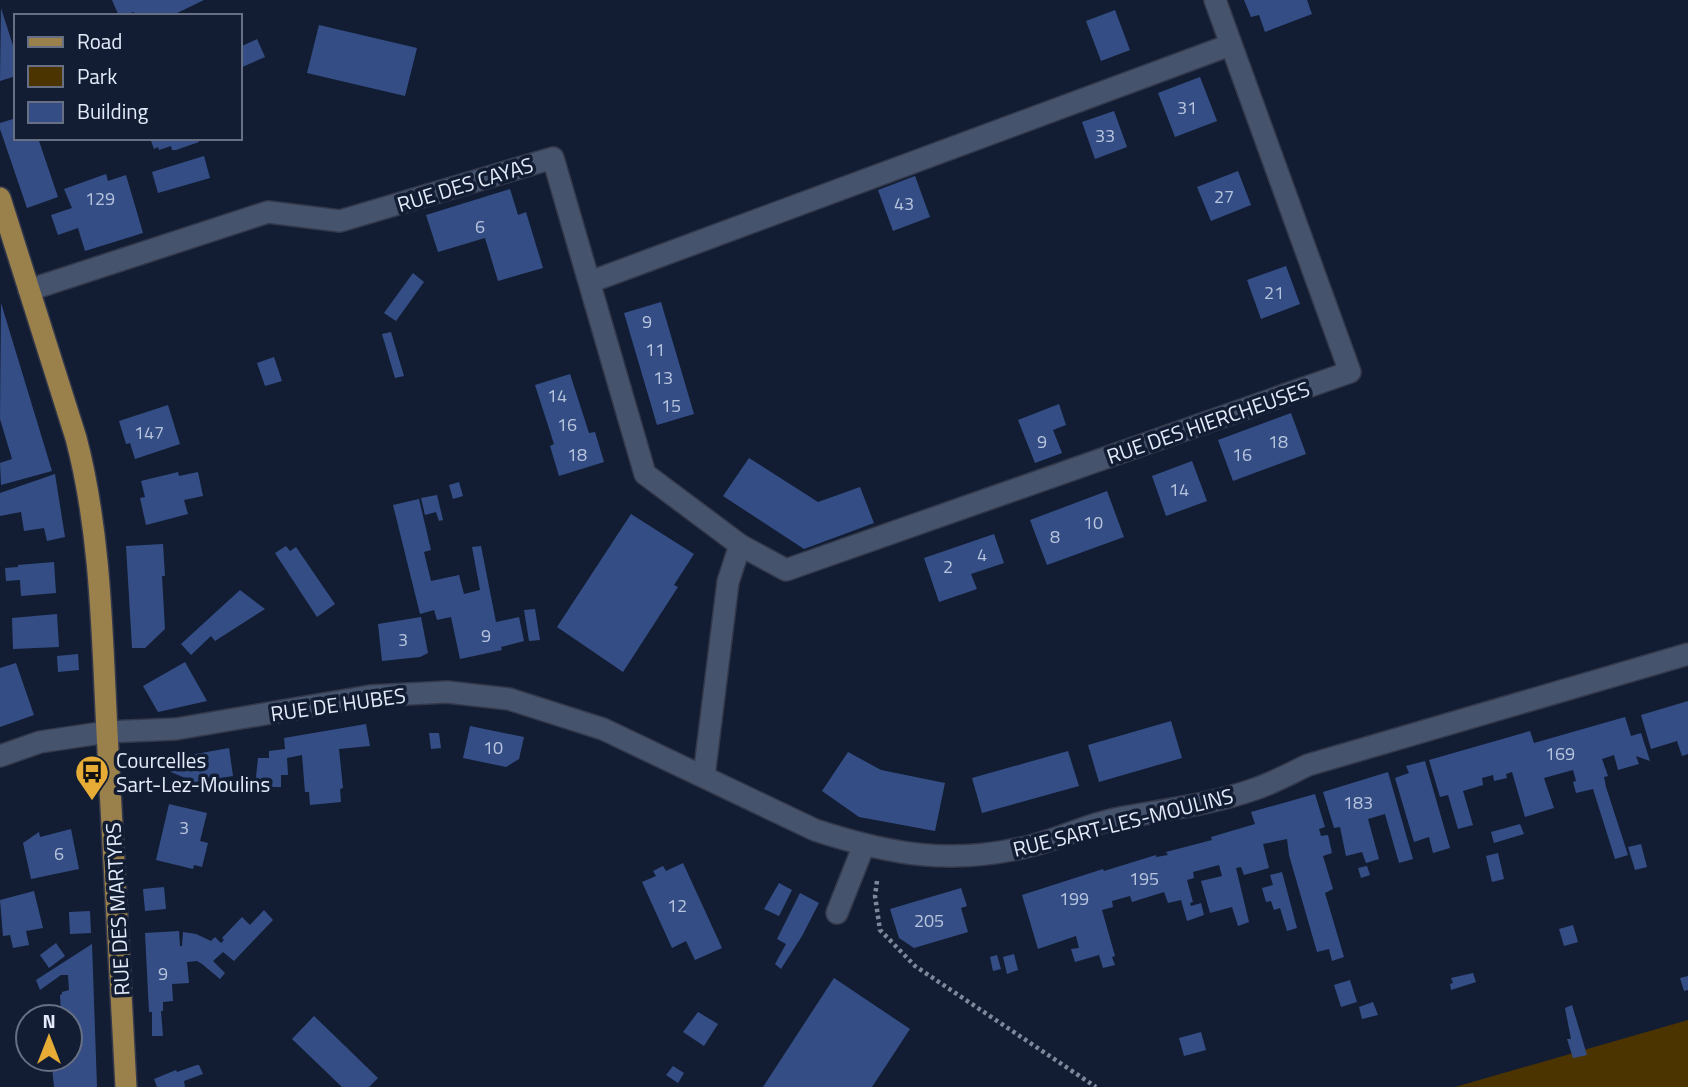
<svg xmlns="http://www.w3.org/2000/svg" width="1688" height="1087" font-family="'Titillium Web',sans-serif">
<rect width="100%" height="100%" fill="#121d33"/>
<polygon fill="#4c3400" points="1688,1020 1688,1087 1455,1087"/>
<g fill="#344e85">
<polygon points="112,0 204,0 171,16 136,16 134,12 119,16"/>
<polygon points="1244,0 1307,0 1312,14 1265,32 1259,15 1251,17"/>
<polygon points="1,8 16,55 16,76 0,81"/>
<polygon points="1115,10 1130,50 1101,61 1086,21"/>
<polygon points="319,25 417,48 405,96 307,73"/>
<polygon points="257,39 265,57 240,68 240,47"/>
<polygon points="1200,77 1217,121 1175,137 1158,93"/>
<polygon points="1114,111 1127,147 1095,159 1082,122"/>
<polygon points="16,118 16,138 38,138 58,197 27,208 0,129 0,123"/>
<polygon points="150,138 198,138 199,142 176,150 172,150 171,146 159,150 158,147 154,149"/>
<polygon points="204,156 210,178 158,193 152,172"/>
<polygon points="1238,171 1251,205 1211,221 1197,187"/>
<polygon points="106,174 108,181 126,175 143,233 85,251 78,228 58,235 51,215 72,208 64,189"/>
<polygon points="915,176 930,217 893,231 878,190"/>
<polygon points="510,189 518,215 526,212 543,268 498,281 485,238 438,252 426,215"/>
<polygon points="1286,266 1300,304 1261,319 1247,280"/>
<polygon points="413,273 424,282 396,321 384,313"/>
<polygon points="661,302 694,414 657,425 624,313"/>
<polygon points="1,303 52,471 1,485 0,463 12,459 0,419"/>
<polygon points="391,332 404,376 395,378 382,334"/>
<polygon points="274,357 282,381 265,386 257,363"/>
<polygon points="570,374 589,433 595,432 604,462 559,476 550,446 554,444 535,385"/>
<polygon points="1059,404 1066,425 1053,430 1062,453 1035,463 1018,420"/>
<polygon points="168,405 180,444 135,459 130,443 126,444 119,421"/>
<polygon points="1291,413 1306,454 1233,481 1218,440"/>
<polygon points="749,458 818,502 860,487 874,523 804,549 723,496"/>
<polygon points="1192,461 1207,501 1166,516 1152,476"/>
<polygon points="178,472 179,476 198,472 203,496 184,500 188,514 146,525 140,498 145,497 141,481"/>
<polygon points="55,474 65,537 47,541 44,528 24,531 21,512 0,516 0,493"/>
<polygon points="459,482 463,496 453,499 449,485"/>
<polygon points="1107,491 1124,537 1047,565 1030,520"/>
<polygon points="437,495 443,520 439,521 436,512 425,515 421,498"/>
<polygon points="419,499 431,550 424,552 431,581 459,575 464,594 480,590 472,547 481,546 496,622 519,617 524,641 501,647 502,650 460,659 451,617 437,620 434,610 420,614 393,505"/>
<polygon points="631,514 694,554 674,585 678,587 623,672 557,627"/>
<polygon points="994,534 1004,563 971,574 977,589 939,602 924,558"/>
<polygon points="163,544 165,576 162,576 165,629 145,648 132,648 126,546"/>
<polygon points="286,546 290,551 296,547 335,604 317,617 275,553"/>
<polygon points="54,562 56,593 21,596 20,580 6,581 5,568 18,567 18,565"/>
<polygon points="240,590 265,609 215,641 211,636 191,655 181,644"/>
<polygon points="535,609 540,640 529,641 524,610"/>
<polygon points="57,614 59,647 13,649 12,618"/>
<polygon points="421,617 428,653 420,657 382,661 378,624"/>
<polygon points="78,654 79,670 58,672 57,656"/>
<polygon points="185,662 207,701 158,712 143,686"/>
<polygon points="16,663 34,715 0,727 0,668"/>
<polygon points="1688,701 1688,754 1682,756 1677,741 1651,749 1641,715"/>
<polygon points="1625,717 1631,736 1641,733 1650,761 1636,756 1639,764 1618,770 1614,755 1602,759 1608,776 1604,777 1606,787 1628,855 1615,859 1593,789 1576,793 1573,782 1576,781 1573,770 1544,778 1554,808 1525,817 1512,772 1506,774 1507,778 1494,781 1493,775 1482,778 1483,785 1463,791 1473,825 1458,829 1448,795 1440,797 1429,760 1530,731 1534,743"/>
<polygon points="1171,721 1182,758 1099,782 1088,745"/>
<polygon points="366,724 370,746 339,749 343,788 340,789 341,802 310,805 309,792 305,792 302,755 287,758 288,775 281,775 281,787 255,787 258,758 269,758 269,751 285,749 284,738"/>
<polygon points="470,726 524,737 519,759 506,767 463,758"/>
<polygon points="429,733 439,733 441,748 431,749"/>
<polygon points="229,748 233,776 195,782 171,772 168,759"/>
<polygon points="1068,751 1079,786 982,813 972,778"/>
<polygon points="848,752 881,770 945,783 935,831 859,817 822,791"/>
<polygon points="1425,761 1450,848 1433,853 1429,837 1414,842 1395,778 1409,773 1406,766"/>
<polygon points="1388,772 1413,859 1399,863 1385,814 1368,819 1379,859 1366,863 1362,852 1346,856 1340,827 1334,828 1323,792"/>
<polygon points="1315,794 1325,827 1319,829 1321,836 1328,835 1332,853 1323,856 1333,889 1325,893 1344,957 1332,961 1329,949 1317,952 1289,855 1287,839 1263,844 1269,868 1244,875 1241,867 1236,868 1249,922 1238,926 1232,907 1210,913 1201,881 1222,876 1219,865 1193,872 1194,878 1187,880 1193,902 1190,903 1191,906 1201,903 1204,915 1187,921 1181,900 1168,903 1164,892 1132,902 1130,896 1112,901 1113,907 1102,910 1115,956 1112,957 1115,965 1103,968 1099,955 1075,962 1071,949 1079,948 1076,936 1038,949 1022,895 1103,869 1104,871 1156,855 1156,857 1168,855 1166,852 1212,840 1211,837 1255,824 1251,812"/>
<polygon points="169,804 207,813 200,841 208,843 202,867 194,865 193,869 156,860"/>
<polygon points="1520,824 1524,834 1494,843 1491,832"/>
<polygon points="71,829 79,869 31,879 23,843 39,832 40,837"/>
<polygon points="1641,844 1647,867 1635,870 1628,847"/>
<polygon points="1498,853 1504,879 1492,882 1486,856"/>
<polygon points="683,863 722,948 695,960 686,941 672,948 642,882 656,876 653,871 663,866 666,871"/>
<polygon points="1367,866 1370,875 1361,878 1358,868"/>
<polygon points="1282,872 1297,928 1287,931 1280,908 1274,910 1271,901 1266,902 1262,888 1273,885 1270,875"/>
<polygon points="779,883 792,890 779,916 764,909"/>
<polygon points="164,887 166,909 145,911 143,889"/>
<polygon points="961,888 967,906 961,908 968,932 914,948 899,938 890,909"/>
<polygon points="34,891 43,928 26,931 29,945 13,948 10,935 3,936 0,900"/>
<polygon points="800,893 819,903 802,936 781,969 775,964 786,944 777,939"/>
<polygon points="264,910 273,920 234,961 223,952 213,961 225,973 220,979 202,964 197,961 187,962 189,983 172,984 173,1001 163,1002 163,1011 161,1011 163,1036 152,1036 152,1012 149,1012 145,933 179,931 180,946 182,946 183,932 196,934 211,941 215,937 221,943 224,940 222,938 242,917 250,925"/>
<polygon points="90,911 91,933 70,934 69,912"/>
<polygon points="1573,925 1578,942 1564,946 1559,929"/>
<polygon points="56,943 65,956 49,968 40,955"/>
<polygon points="92,944 97,1087 54,1087 52,1067 65,1066 66,1059 70,1059 70,1017 53,1017 53,1014 61,1013 60,995 62,994 62,992 69,990 68,975 61,975 40,990 36,980"/>
<polygon points="1014,954 1018,970 1007,974 1003,957"/>
<polygon points="997,955 1001,969 993,971 990,957"/>
<polygon points="1473,973 1476,982 1451,990 1450,984 1453,983 1451,978"/>
<polygon points="1688,976 1688,990 1684,991 1680,978"/>
<polygon points="834,978 910,1029 872,1087 763,1087"/>
<polygon points="1350,980 1357,1002 1341,1007 1334,985"/>
<polygon points="1373,1002 1378,1015 1362,1019 1359,1007"/>
<polygon points="1572,1005 1587,1055 1573,1058 1567,1039 1571,1039 1565,1008"/>
<polygon points="698,1012 718,1024 704,1046 683,1032"/>
<polygon points="314,1016 378,1078 369,1087 342,1087 292,1039"/>
<polygon points="1201,1032 1206,1050 1184,1056 1179,1038"/>
<polygon points="197,1065 199,1065 203,1074 184,1081 185,1087 157,1087 154,1079 176,1070 177,1072"/>
<polygon points="673,1066 684,1073 678,1083 666,1075"/>
</g>
<g fill="none" stroke-linecap="round" stroke-linejoin="round">
<g stroke="#34384b" stroke-width="24">
<g id="minor">
<polyline points="590,282 1230,45"/>
<polyline points="29,290 268,212 340,221 553,158 645,474 740,545 786,570 1350,372 1215,0"/>
<path d="M 0,756 L 40,742 L 107,732 L 176,729 L 370,696 L 447,692 L 509,699 L 603,729 L 815,830 C 891,855 955,866 1034,845 C 1061,838 1087,825 1115,819 C 1161,810 1210,805 1255,789 C 1273,783 1291,773 1308,765 L 1688,654"/>
<polyline points="704,776 728,582 740,545"/>
<polyline points="837,913 864,845"/>
</g>
</g>
<g stroke="#34384b" stroke-width="24">
<path id="major" d="M 0,198 L 76,438 C 101,533 102,634 107,732 C 113,851 120,969 126,1087"/>
</g>
<polyline stroke="#7f889b" stroke-width="4.5" stroke-dasharray="3.5 3.5" stroke-linecap="butt" points="877,881 875,896 880,930 915,966 1096,1087"/>
<use href="#minor" stroke="#46536c" stroke-width="21"/>
<use href="#major" stroke="#9a804b" stroke-width="21"/>
</g>
<defs>
<g id="bus-pin" transform="scale(1.75)"><path d="M0 17L-7.5 6A9.5 9.5 0 1 1 7.5 6Z" fill="#e6ac36" stroke="#121d33"/><path d="M-5-6H5V4H4V6H2V4H-2V6H-4V4H-5ZM-3.5-4V0h7V-4ZM-3.5 1.2v1.5H-2V1.2ZM2 1.2v1.5H3.5V1.2Z" fill="#111"/></g>
</defs>
<g fill-rule="evenodd">
<use href="#bus-pin" x="92" y="772"/>
</g>
<g text-anchor="middle" dominant-baseline="central" stroke-width="7" stroke-linejoin="round" paint-order="stroke">
<g font-size="18" fill="#b7c4dd">
<text x="1187" y="107">31</text>
<text x="1105" y="135">33</text>
<text x="1224" y="196">27</text>
<text x="100" y="198">129</text>
<text x="904" y="203">43</text>
<text x="480" y="226">6</text>
<text x="1274" y="292">21</text>
<text x="647" y="321">9</text>
<text x="655" y="349">11</text>
<text x="663" y="377">13</text>
<text x="557" y="395">14</text>
<text x="671" y="405">15</text>
<text x="567" y="424">16</text>
<text x="149" y="432">147</text>
<text x="1042" y="441">9</text>
<text x="1278" y="441">18</text>
<text x="577" y="454">18</text>
<text x="1242" y="454">16</text>
<text x="1179" y="489">14</text>
<text x="1093" y="522">10</text>
<text x="1055" y="536">8</text>
<text x="982" y="554">4</text>
<text x="948" y="566">2</text>
<text x="486" y="635">9</text>
<text x="403" y="639">3</text>
<text x="493" y="747">10</text>
<text x="1560" y="753">169</text>
<text x="1358" y="802">183</text>
<text x="184" y="827">3</text>
<text x="59" y="853">6</text>
<text x="1144" y="878">195</text>
<text x="1074" y="898">199</text>
<text x="677" y="905">12</text>
<text x="929" y="920">205</text>
<text x="163" y="973">9</text>
</g>
<g font-size="21" fill="#e3ebfa" stroke="#121d33">
<text transform="translate(465 184) rotate(-17)">RUE DES CAYAS</text>
<text transform="translate(1208 422) rotate(-19)">RUE DES HIERCHEUSES</text>
<text transform="translate(338 704) rotate(-8)">RUE DE HUBES</text>
<text transform="translate(1123 822) rotate(-14)">RUE SART-LES-MOULINS</text>
<text transform="translate(117 909) rotate(-93)">RUE DES MARTYRS</text>
</g>
<g font-size="21" fill="#e3ebfa" stroke="#121d33" text-anchor="start">
<text x="116" y="760">Courcelles<tspan x="116" dy="24">Sart-Lez-Moulins</tspan></text>
</g>
</g>
<rect x="14" y="14" width="228" height="126" fill="#121d33" stroke="#666f83" stroke-width="2"/>
<rect x="28" y="37" width="35" height="10" fill="#9a804b" stroke="#666f83" stroke-width="2"/>
<text x="77" y="49" font-size="21" fill="#e3ebfa">Road</text>
<rect x="28" y="66" width="35" height="21" fill="#4c3400" stroke="#666f83" stroke-width="2"/>
<text x="77" y="84" font-size="21" fill="#e3ebfa">Park</text>
<rect x="28" y="102" width="35" height="21" fill="#344e85" stroke="#666f83" stroke-width="2"/>
<text x="77" y="119" font-size="21" fill="#e3ebfa">Building</text>
<g transform="translate(49 1038)"><circle r="33" fill="#121d33" stroke="#666f83" stroke-width="2"/>
<path d="M0-5L12 26L0 18L-12 26Z" fill="#e6ac36"/>
<text y="-10" font-size="19" font-weight="bold" text-anchor="middle" fill="#e3ebfa">N</text>
</g>
</svg>
